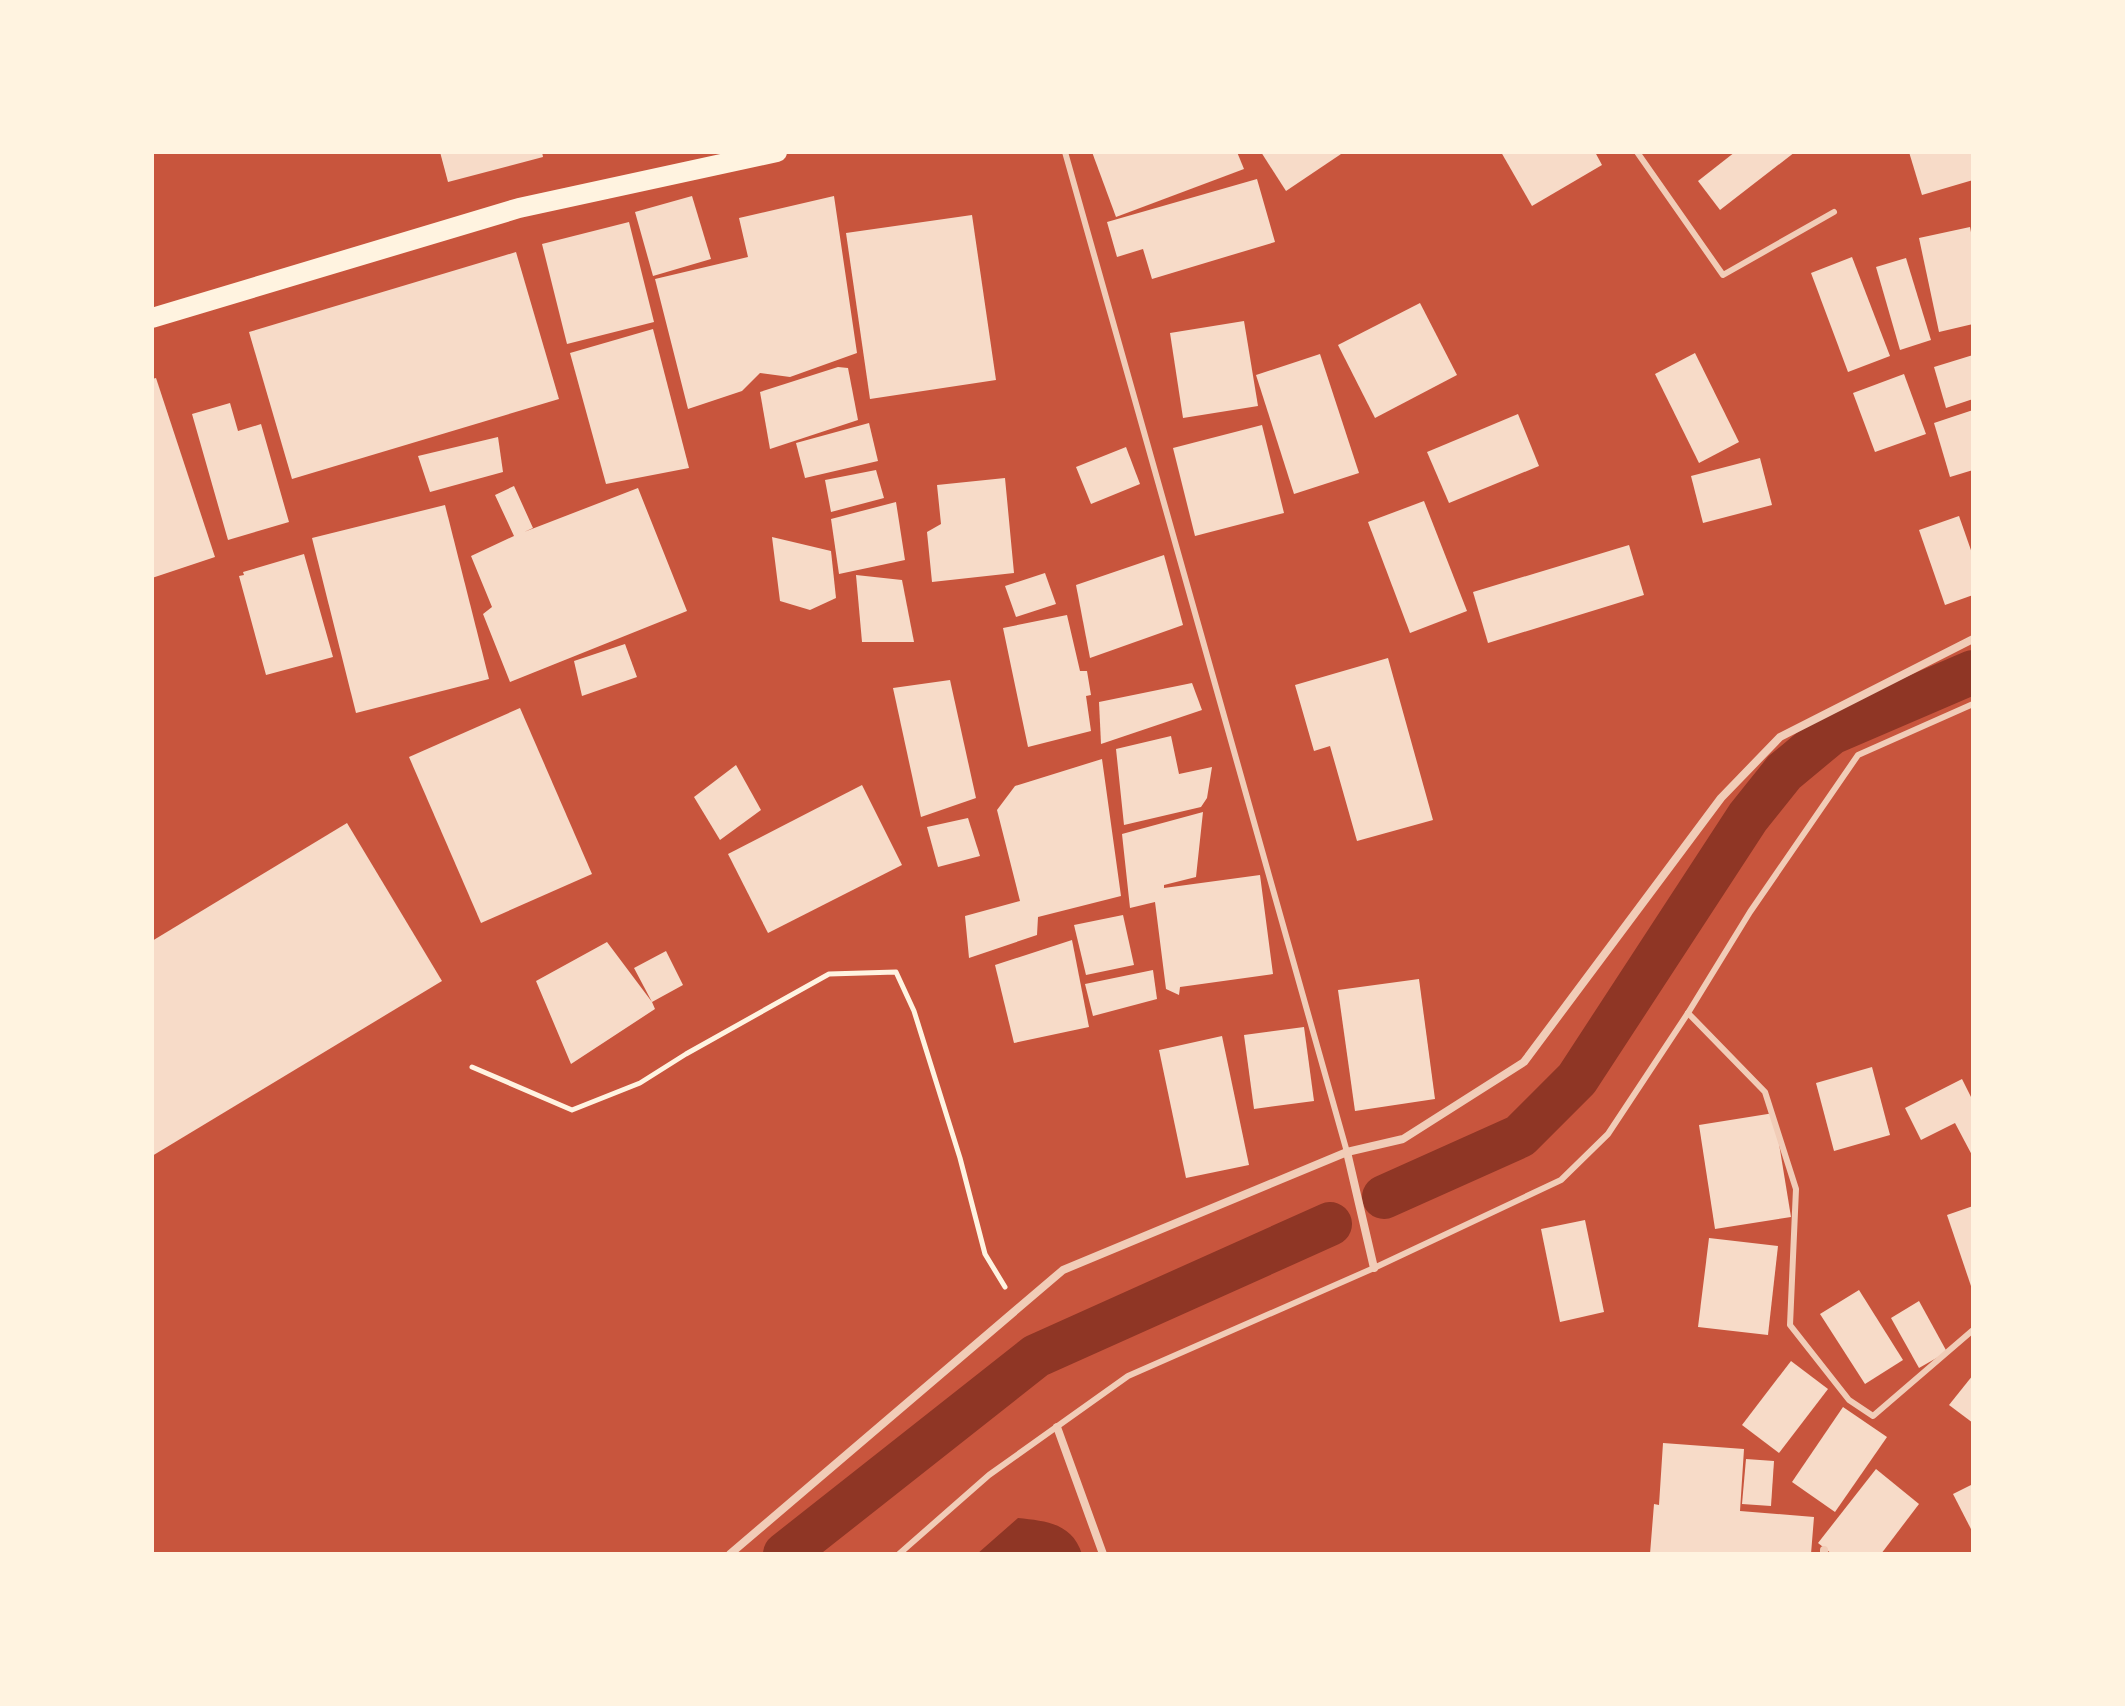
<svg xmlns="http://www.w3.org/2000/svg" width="2125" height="1706" font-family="'Titillium Web',sans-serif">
<rect width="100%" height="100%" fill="#c8553d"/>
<path fill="#8f3625" d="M 1018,1518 C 1046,1521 1072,1523 1082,1554 L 977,1554 Z"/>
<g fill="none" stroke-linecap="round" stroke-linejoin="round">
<g stroke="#8f3625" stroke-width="44">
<polyline points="1384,1197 1520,1136 1577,1079 1748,817 1784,772 1831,733 1973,672"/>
<polyline points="785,1554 1036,1356 1330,1224"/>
</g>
</g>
<g fill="#f7dbc8">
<polygon points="440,152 542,152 543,157 448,182"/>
<polygon points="1092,152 1237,152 1244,169 1116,217"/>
<polygon points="1261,152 1344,152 1286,191"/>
<polygon points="1501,152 1595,152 1602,165 1532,206"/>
<polygon points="1735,152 1795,152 1720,210 1698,181"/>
<polygon points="1909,152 1973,152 1973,180 1922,195"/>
<polygon points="1257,179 1275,242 1152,279 1143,249 1117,257 1107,222"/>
<polygon points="692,196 711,259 653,276 635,212"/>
<polygon points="834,196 857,353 790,377 760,373 742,391 688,409 655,279 748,257 739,218"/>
<polygon points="972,215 996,380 870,399 846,233"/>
<polygon points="629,222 654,322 567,344 542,244"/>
<polygon points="1970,227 1973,243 1973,324 1939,332 1919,238"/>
<polygon points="516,252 559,399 292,479 249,332"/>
<polygon points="1852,257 1890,356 1848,372 1811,273"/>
<polygon points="1906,258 1931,340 1900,350 1876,267"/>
<polygon points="1420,303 1457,375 1375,418 1338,345"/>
<polygon points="1244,321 1258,406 1183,418 1170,333"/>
<polygon points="653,329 689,468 606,484 570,353"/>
<polygon points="1695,353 1739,442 1699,463 1655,374"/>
<polygon points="1320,354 1359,473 1294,494 1256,375"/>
<polygon points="1973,355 1973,399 1946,408 1934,367"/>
<polygon points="838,367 848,368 858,420 770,449 760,392"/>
<polygon points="1904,374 1926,434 1875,452 1853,393"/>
<polygon points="156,378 215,557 152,578 152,379"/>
<polygon points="230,403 238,431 261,424 289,522 228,540 192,414"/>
<polygon points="1973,410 1973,470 1950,477 1934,423"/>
<polygon points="1518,414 1539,466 1449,503 1427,452"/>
<polygon points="869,423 878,461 805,478 796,443"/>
<polygon points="1262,425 1284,513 1195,536 1173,448"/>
<polygon points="498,437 503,472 430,492 418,456"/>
<polygon points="1126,447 1140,484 1091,504 1076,467"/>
<polygon points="1760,458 1772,505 1703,523 1691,476"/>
<polygon points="876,470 884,498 831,512 825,480"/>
<polygon points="1005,478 1014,573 932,582 927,532 941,524 937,485"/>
<polygon points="514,486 533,528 524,532 638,488 687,611 510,682 483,614 492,607 471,556 514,536 495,495"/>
<polygon points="1424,501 1467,611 1410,633 1368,522"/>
<polygon points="896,502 905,560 839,574 831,519"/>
<polygon points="445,505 489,679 356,713 312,538"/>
<polygon points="1959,516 1973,556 1973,595 1945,605 1919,530"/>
<polygon points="772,537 831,551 836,598 810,610 780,601"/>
<polygon points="1629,545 1644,595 1488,643 1473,592"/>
<polygon points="304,554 333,657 266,675 239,576 244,575 243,572"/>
<polygon points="1164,555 1183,625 1090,658 1076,585"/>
<polygon points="1045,573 1056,604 1016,617 1005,586"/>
<polygon points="856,575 902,580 914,642 862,642"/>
<polygon points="1067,615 1080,671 1087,671 1091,695 1086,696 1091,731 1028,747 1003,628"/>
<polygon points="625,644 637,677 582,696 574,661"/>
<polygon points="1388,658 1433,820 1357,841 1330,746 1314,751 1295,685"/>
<polygon points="950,680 976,798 921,817 893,688"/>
<polygon points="1192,683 1202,710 1101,744 1099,702"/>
<polygon points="520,708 592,874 481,923 409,757"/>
<polygon points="1171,736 1179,774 1212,767 1207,798 1201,807 1124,825 1116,749"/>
<polygon points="1102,759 1121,896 1038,917 1037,935 969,958 965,916 1020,901 997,810 1015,786"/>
<polygon points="736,765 761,810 720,840 694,797"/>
<polygon points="862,785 902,865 768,933 728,854"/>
<polygon points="1203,812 1196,877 1164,885 1164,888 1260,875 1273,974 1180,987 1179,995 1166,989 1155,902 1130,908 1122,834"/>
<polygon points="968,818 980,856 938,867 927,827"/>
<polygon points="347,823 442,981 152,1156 152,941"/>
<polygon points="1123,915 1134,965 1086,975 1074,925"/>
<polygon points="1072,940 1089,1027 1014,1043 995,965"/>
<polygon points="607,942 652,1002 634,968 666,951 683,985 652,1002 655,1009 571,1064 536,981"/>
<polygon points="1153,970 1157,999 1093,1016 1085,984"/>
<polygon points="1419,979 1435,1099 1355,1111 1338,990"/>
<polygon points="1304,1027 1314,1101 1254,1109 1244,1035"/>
<polygon points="1222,1036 1249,1165 1186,1178 1159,1050"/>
<polygon points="1872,1067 1890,1135 1834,1151 1816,1083"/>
<polygon points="1962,1079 1973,1101 1973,1157 1955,1123 1921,1140 1905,1108"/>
<polygon points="1774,1113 1791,1217 1715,1229 1699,1125"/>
<polygon points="1973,1206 1973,1289 1972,1289 1947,1215"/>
<polygon points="1585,1220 1604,1312 1560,1322 1541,1229"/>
<polygon points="1709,1238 1778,1246 1768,1335 1698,1327"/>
<polygon points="1859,1290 1903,1360 1865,1384 1820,1314"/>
<polygon points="1919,1301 1947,1352 1919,1368 1891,1318"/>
<polygon points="1791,1361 1828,1389 1779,1453 1742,1425"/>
<polygon points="1973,1375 1973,1423 1949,1405"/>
<polygon points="1843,1407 1887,1437 1835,1512 1792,1482"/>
<polygon points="1663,1443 1744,1449 1740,1511 1814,1517 1811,1554 1650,1554 1654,1504 1659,1505"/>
<polygon points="1746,1459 1774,1461 1771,1506 1742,1504"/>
<polygon points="1876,1469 1919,1504 1881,1554 1832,1554 1818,1543"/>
<polygon points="1973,1484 1973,1533 1953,1494"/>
</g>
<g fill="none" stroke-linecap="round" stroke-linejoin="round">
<polyline stroke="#fff3e0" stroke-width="5" points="472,1067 572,1110 640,1083 686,1054 829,974 896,972 914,1011 960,1158 985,1254 1005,1287"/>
<g stroke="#f1ccb7" stroke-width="6">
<polyline points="1065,152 1347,1152"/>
<polyline points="1637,152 1723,275 1834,212"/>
<polyline points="1688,1013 1765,1092 1796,1189 1790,1325 1849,1400 1873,1416 1973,1330"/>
<polyline points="899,1554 989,1475 1128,1376 1374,1268 1561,1180 1608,1134 1688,1013 1750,912 1858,755 1973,704"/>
</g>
<g stroke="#f1ccb7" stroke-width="8">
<polyline points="1347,1152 1374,1268"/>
<polyline points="1057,1427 1103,1554"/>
<polyline points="730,1554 1063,1270 1347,1152 1403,1139 1524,1062 1721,798 1780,737 1973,639"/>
<polyline points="1824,1554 1824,1550"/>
</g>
<polyline stroke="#fff3e0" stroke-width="20" points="152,318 519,208 777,152"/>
</g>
<rect width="2125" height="1706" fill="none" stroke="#fff3e0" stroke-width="308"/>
</svg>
